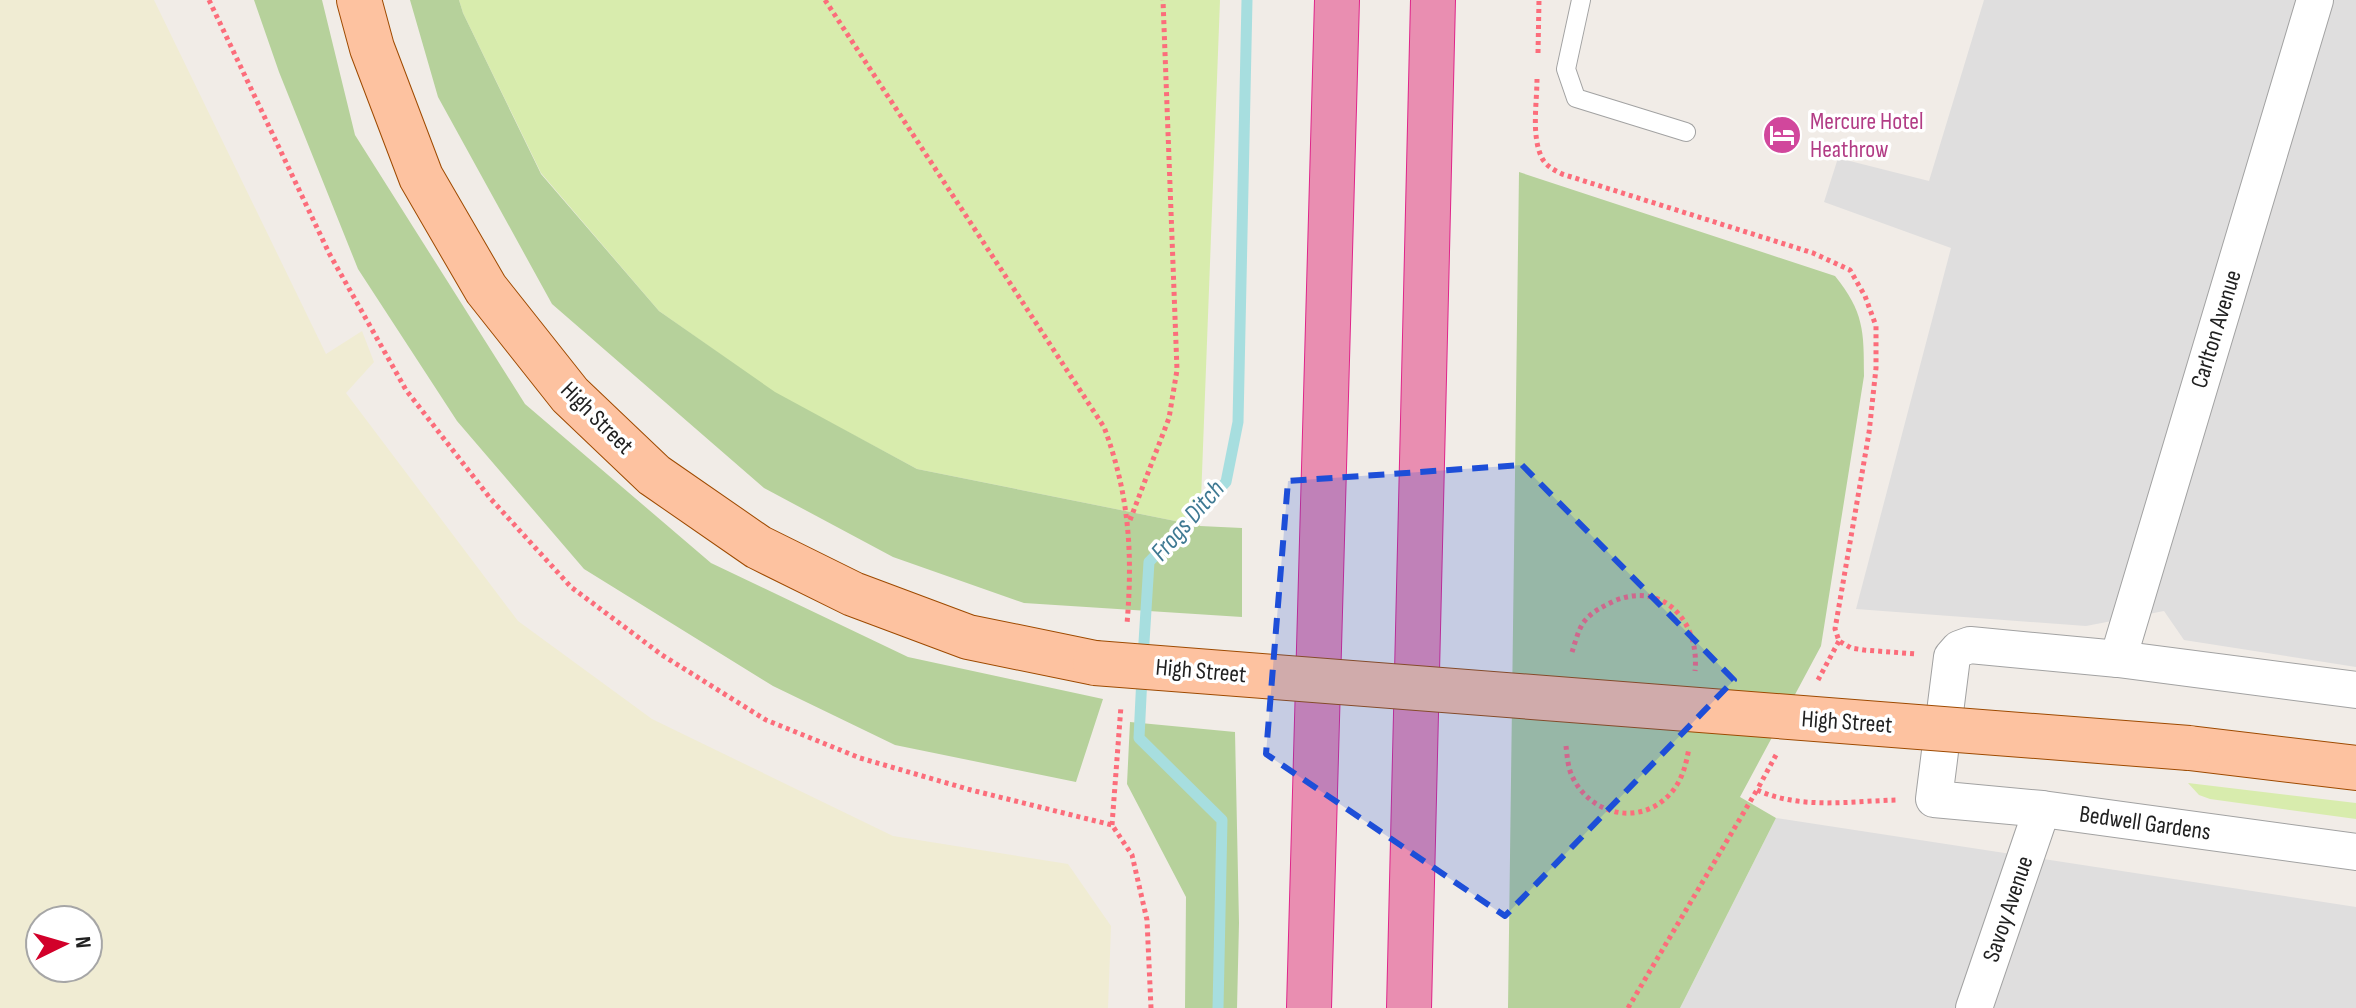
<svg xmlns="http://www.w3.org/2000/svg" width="2356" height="1008" font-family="'Sofia Sans Condensed',sans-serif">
<rect width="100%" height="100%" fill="#f1ece7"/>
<g fill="#dfdede">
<polygon points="1984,0 2356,0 2356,667 2184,640 2164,611 2086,626 1856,609 1951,248 1824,202 1838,158 1929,181"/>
<polygon points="1776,818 2356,907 2356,1008 1680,1008"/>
</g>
<path fill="#f0ecd3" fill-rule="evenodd" d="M 0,0 L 154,0 L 326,354 L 362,331 L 374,362 L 346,393 L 518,621 L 652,719 L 893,836 L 1068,864 L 1111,926 L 1108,1008 L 0,1008 ZM 40,920 L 88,920 L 88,968 L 40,968 Z"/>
<g fill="#d8ecad">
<polygon points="459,0 1220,0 1200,526 917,469 775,393 659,311 541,173 463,13"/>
<polygon points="2188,783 2356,803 2356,819 2210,799 2199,795"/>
</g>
<g fill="#b6d19b">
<polygon points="254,0 322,0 355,135 525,404 711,563 908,657 1103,699 1076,782 895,745 773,686 584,569 457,421 358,269 279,72"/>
<polygon points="410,0 459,0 463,13 541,174 659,311 775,392 917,469 1200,526 1242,528 1242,617 1024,603 893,557 764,488 552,304 438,97"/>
<path d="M 1519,172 L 1835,276 C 1864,312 1864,331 1864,376 L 1821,646 L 1740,797 L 1776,818 L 1680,1008 L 1508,1008 Z"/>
<polygon points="1130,722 1235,732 1239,923 1237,1008 1185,1008 1186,897 1127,784"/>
</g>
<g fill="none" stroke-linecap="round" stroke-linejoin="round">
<g stroke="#a7dedf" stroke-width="11">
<polyline points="1143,658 1149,562 1226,482 1238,422 1247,0"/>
<polyline points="1142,676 1139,738 1222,820 1218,1008"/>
</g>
<g stroke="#a2a2a2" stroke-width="20">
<polyline id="service" points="1581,0 1566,69 1576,98 1686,132"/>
</g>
<g stroke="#a2a2a2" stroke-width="38">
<g id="minor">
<polyline points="2118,659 2315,0"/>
<polyline points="2356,690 2118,659 1970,645 1959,649 1952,657 1934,799 2042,809 2356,852"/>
<polyline points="1974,1008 2042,809"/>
</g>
</g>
<g stroke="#9e4a00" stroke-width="46">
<g id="primary">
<polyline points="359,0 372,48 421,177 486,289 570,395 654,475 758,547 853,594 968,637 1095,663"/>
<polyline points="2189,748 2356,768"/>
</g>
</g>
<g stroke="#df258a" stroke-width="46">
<g id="motorway">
<polyline points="1309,1008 1337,0"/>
<polyline points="1409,1008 1433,0"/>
</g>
</g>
<g stroke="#fc6d7b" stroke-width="5" stroke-dasharray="4 4" stroke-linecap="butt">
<polyline points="209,0 329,253 406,390 490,498 571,587 662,655 766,720 860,758 971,790 1112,825 1132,855 1147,920 1151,1008"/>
<path d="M 825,0 L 1104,427 C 1129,494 1133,552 1127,624"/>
<polyline points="1538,53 1539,0"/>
<path d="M 1537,79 C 1537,103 1531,136 1542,158 C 1546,166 1554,170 1562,174 L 1813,253 L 1850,270 L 1865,296 L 1876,326 L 1876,368 L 1869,433 L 1835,629 L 1839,641 L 1851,648 L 1864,650 L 1916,654"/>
<polyline points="1130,520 1169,418 1177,370 1163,0"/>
<path d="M 1572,652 C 1575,643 1578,631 1583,623 C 1591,612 1602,607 1614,601 C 1664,580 1700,623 1695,671"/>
<polyline points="1818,680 1839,641"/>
<path d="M 1566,746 C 1567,755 1568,768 1572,776 C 1590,815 1640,827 1670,794 C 1682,781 1686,765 1689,748"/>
<path d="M 1776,755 L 1757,790 C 1801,810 1851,801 1897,800"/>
<polyline points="1112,825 1121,706"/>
<polyline points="1628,1008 1757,790"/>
</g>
<use href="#service" stroke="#fff" stroke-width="18"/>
<use href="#minor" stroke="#fff" stroke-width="36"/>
<use href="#primary" stroke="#fdc2a0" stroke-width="44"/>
<use href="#motorway" stroke="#e98eb1" stroke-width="44"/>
<g stroke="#9e4a00" stroke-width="46" stroke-linecap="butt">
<polyline id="primary-bridge" points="1095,663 2189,748"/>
</g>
<use href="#primary-bridge" stroke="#fdc2a0" stroke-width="44"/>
</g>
<path fill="#1d4ed8" fill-opacity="0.2" stroke="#1d4ed8" stroke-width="6" stroke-dasharray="16 10" stroke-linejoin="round" d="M 1522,465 L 1734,680 L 1505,916 L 1266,754 L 1288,481 Z"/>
<defs>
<g id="hotel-disc" transform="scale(2)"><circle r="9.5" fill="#d1479c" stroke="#fff"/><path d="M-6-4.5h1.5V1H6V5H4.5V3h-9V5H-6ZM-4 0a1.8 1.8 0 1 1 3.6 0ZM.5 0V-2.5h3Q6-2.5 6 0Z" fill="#fff"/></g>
</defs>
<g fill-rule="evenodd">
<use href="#hotel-disc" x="1782" y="135"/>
</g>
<g text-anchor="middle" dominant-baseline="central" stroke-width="7" stroke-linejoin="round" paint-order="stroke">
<g font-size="24" fill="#b23c85" stroke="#fff" text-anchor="start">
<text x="1810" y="121">Mercure Hotel<tspan x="1810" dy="28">Heathrow</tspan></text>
</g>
<g font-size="24" fill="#212121" stroke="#fff">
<text transform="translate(2216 329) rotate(-73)">Carlton Avenue</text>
<text transform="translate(597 418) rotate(45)">High Street</text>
<text transform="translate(1201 671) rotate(5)">High Street</text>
<text transform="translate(1847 722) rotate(4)">High Street</text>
<text transform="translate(2145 823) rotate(8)">Bedwell Gardens</text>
<text transform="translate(2008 909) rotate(-71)">Savoy Avenue</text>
</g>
<g font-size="26" font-style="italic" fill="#3f7a93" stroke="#fff">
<text transform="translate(1188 521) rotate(-49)">Frogs Ditch</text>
</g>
</g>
<g transform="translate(64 944) rotate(85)"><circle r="38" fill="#ffffff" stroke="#a6a6a6" stroke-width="2"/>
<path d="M0-6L14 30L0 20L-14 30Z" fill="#d2002a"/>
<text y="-12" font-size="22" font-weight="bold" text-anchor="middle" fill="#212121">N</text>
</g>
</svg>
